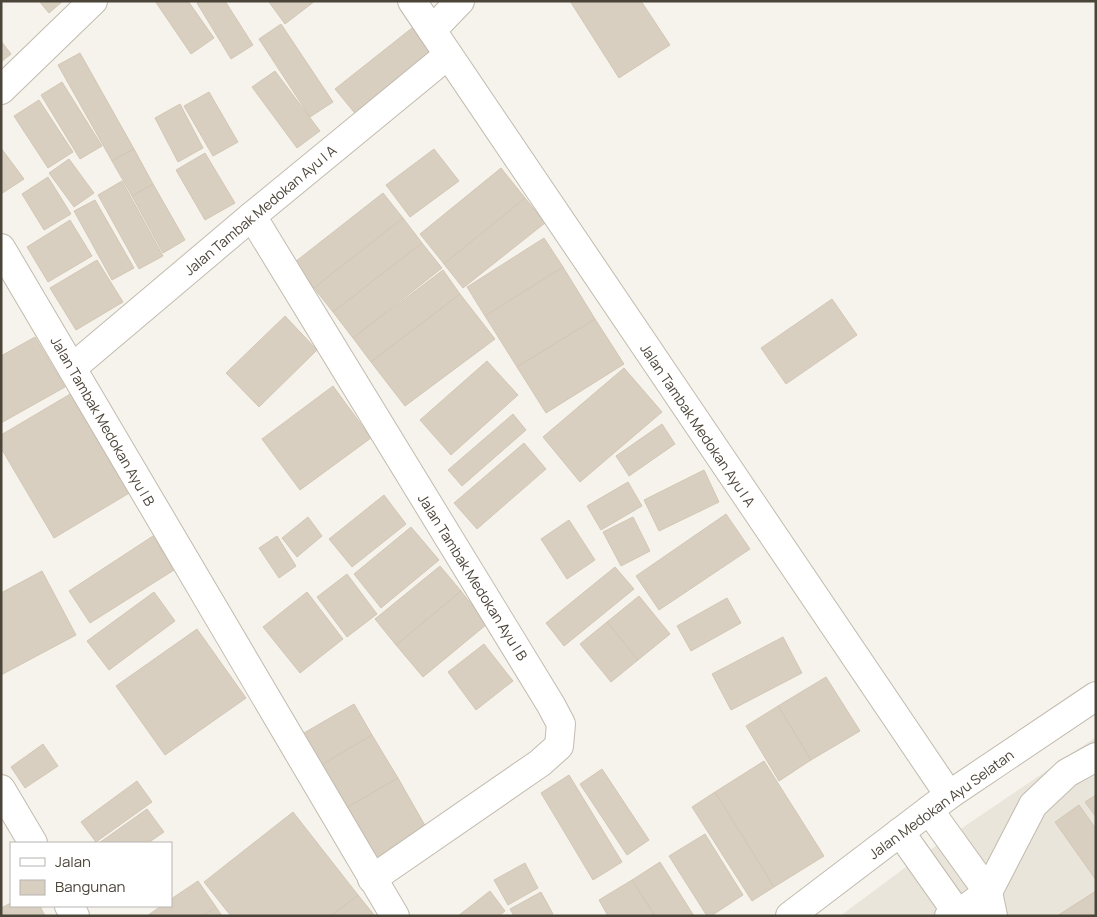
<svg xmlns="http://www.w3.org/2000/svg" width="1097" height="917" font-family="Manrope,sans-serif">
<rect width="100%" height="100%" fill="#f6f3ec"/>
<polygon fill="#eae5da" points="1096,737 1096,916 840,916 918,858"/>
<g fill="#d8cfc1" stroke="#d3c7b4">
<polygon points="39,1 63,1 49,13"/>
<polygon points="155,1 188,1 214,38 191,54"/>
<polygon points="200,1 225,1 253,45 231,59 197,3"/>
<polygon points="270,1 315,1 285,24 269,2"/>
<polygon points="570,1 641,1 670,45 619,78"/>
<polygon points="281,24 333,102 310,117 259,39"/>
<polygon points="412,28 435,56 358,117 335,89"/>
<polygon points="1,41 11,54 1,62"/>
<polygon points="80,53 134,149 112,161 58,65"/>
<polygon points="275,71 320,131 297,148 252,87"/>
<polygon points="62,82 102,146 80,159 41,95"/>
<polygon points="209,92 238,142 213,156 184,106"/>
<polygon points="39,100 73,152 48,168 14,116"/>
<polygon points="180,104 203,148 178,162 155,118"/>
<polygon points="1,148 24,179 1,194"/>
<polygon points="134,149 153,184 132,196 112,161"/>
<polygon points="434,149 459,181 410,217 386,185"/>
<polygon points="205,153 235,203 205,220 176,170"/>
<polygon points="69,159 94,193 74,207 49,173"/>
<polygon points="501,168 525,198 444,264 420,234"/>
<polygon points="48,177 71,214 44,230 22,194"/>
<polygon points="122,181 163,256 139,269 98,195"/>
<polygon points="153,184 185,240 163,253 132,196"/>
<polygon points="383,193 403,218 314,288 295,262"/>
<polygon points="525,198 545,223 463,288 444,264"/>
<polygon points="95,200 134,268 112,280 74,211"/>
<polygon points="403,218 422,243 333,312 314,288"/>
<polygon points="70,220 92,256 48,282 27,247"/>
<polygon points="544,238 563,267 485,316 467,287"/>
<polygon points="422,243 442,268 353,338 333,312"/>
<polygon points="97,260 123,302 76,330 50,288"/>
<polygon points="563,267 595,319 517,367 485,316"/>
<polygon points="443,270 460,294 371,362 353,338"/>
<polygon points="460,294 495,339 405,406 371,362"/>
<polygon points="832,299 857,335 786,384 761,348"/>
<polygon points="285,316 317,350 259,407 226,373"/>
<polygon points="595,319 624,364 546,413 517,367"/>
<polygon points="35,337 65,387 1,423 1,356"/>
<polygon points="487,361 518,395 451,455 420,420"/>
<polygon points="624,368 662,412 580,482 543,437"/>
<polygon points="333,386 371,438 300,490 262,439"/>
<polygon points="72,393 131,492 54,538 1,448 1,435"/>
<polygon points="513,414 526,430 462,486 448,470"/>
<polygon points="662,424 675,444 629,476 616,456"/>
<polygon points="524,443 546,469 477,529 454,503"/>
<polygon points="704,470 719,502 659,531 644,500"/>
<polygon points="628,482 642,506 601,530 587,506"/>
<polygon points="384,495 406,524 352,567 329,539"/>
<polygon points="726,514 750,549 659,610 636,576"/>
<polygon points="308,517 322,536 297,557 282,538"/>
<polygon points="633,517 650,551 621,566 603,532"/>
<polygon points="569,520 595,560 567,579 541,539"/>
<polygon points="411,527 439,560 381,608 354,574"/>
<polygon points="153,536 174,570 90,623 69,591"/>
<polygon points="277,536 296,566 279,578 259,548"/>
<polygon points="440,566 461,591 396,645 375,619"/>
<polygon points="615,567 634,589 564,646 546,623"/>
<polygon points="42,571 76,635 1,675 1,593"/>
<polygon points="347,574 377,614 347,637 317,597"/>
<polygon points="461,591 487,624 423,677 396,645"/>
<polygon points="154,592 175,621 109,670 87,641"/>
<polygon points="307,592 343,639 300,673 263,627"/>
<polygon points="639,596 670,634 638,660 607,622"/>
<polygon points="727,598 741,623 691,651 677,626"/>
<polygon points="607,622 638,660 611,682 580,644"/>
<polygon points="197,629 246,698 165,755 116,686"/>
<polygon points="783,637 802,673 731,710 712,674"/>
<polygon points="484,644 513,681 476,710 448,672"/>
<polygon points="826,677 860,731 811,760 778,706"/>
<polygon points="354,704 372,735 316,768 297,737"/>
<polygon points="778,706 811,760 779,781 746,726"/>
<polygon points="372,735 398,778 341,811 316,768"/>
<polygon points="43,744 58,766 25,788 11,767"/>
<polygon points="764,761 824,856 774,887 715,792"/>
<polygon points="602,769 649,840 627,855 580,784"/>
<polygon points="569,775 622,862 593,880 541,793"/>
<polygon points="398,778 427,829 370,861 341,811"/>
<polygon points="137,781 152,802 96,842 81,822"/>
<polygon points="715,792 774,887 752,901 692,807"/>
<polygon points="1096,795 1096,817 1085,802"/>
<polygon points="1079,805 1096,829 1096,880 1055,822"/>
<polygon points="147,809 164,832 148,843 99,843"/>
<polygon points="293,812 358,895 331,916 231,916 204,882"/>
<polygon points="705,834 743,895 711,916 707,916 669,856"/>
<polygon points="660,862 694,916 655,916 632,880"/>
<polygon points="525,863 538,888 508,905 494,880"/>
<polygon points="632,880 655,916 608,916 599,900"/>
<polygon points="198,881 216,907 203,916 147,916 161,906 171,906 171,899"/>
<polygon points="490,891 505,911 499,916 458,916"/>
<polygon points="1096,891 1096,916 1057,916"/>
<polygon points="541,892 553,914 549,916 514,916 510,909"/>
<polygon points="358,895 375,916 331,916"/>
<polygon points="11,903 11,906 40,906 45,916 1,916 1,908"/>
<polygon points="216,907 222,916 203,916"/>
</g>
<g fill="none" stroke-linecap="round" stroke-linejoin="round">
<g stroke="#c2bbae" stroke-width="30">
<g id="minor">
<polyline points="412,1 949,795"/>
<polyline points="432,30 460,1"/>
<polyline points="1,90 93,1"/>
<polyline points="252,216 551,705 561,724 559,746 540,763 372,879"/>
<polyline points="1,248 395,916"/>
<polyline points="72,368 252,216 448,55"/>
<polyline points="1,789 33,843"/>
<polyline points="929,810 988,892 993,916"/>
<polyline points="900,832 958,914 963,916"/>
<polyline points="69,906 75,916"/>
<polyline points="790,916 949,795 1096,696"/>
<polyline points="949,916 958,914 988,892 1033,805 1067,773 1096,757"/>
</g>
</g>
<use href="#minor" stroke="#fff" stroke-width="28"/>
</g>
<g text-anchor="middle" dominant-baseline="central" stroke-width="4" stroke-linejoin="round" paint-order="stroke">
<g font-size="14" fill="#4b4439" stroke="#fff">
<text transform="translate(260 210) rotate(-40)">Jalan Tambak Medokan Ayu I A</text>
<text transform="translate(103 421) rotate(60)">Jalan Tambak Medokan Ayu I B</text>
<text transform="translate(698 425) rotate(56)">Jalan Tambak Medokan Ayu I A</text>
<text transform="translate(473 577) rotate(58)">Jalan Tambak Medokan Ayu I B</text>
<text transform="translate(941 804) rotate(-36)">Jalan Medokan Ayu Selatan</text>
</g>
</g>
<rect width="1097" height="917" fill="none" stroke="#4b4439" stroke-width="5"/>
<rect x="10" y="842" width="162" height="65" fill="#ffffff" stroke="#b7b4b0"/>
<rect x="20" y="858" width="25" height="8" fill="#ffffff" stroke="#b7b4b0"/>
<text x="55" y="867" font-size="15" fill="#4b4439">Jalan</text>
<rect x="20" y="880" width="25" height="15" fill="#d8cfc1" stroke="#b7b4b0"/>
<text x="55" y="892" font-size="15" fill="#4b4439">Bangunan</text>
</svg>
